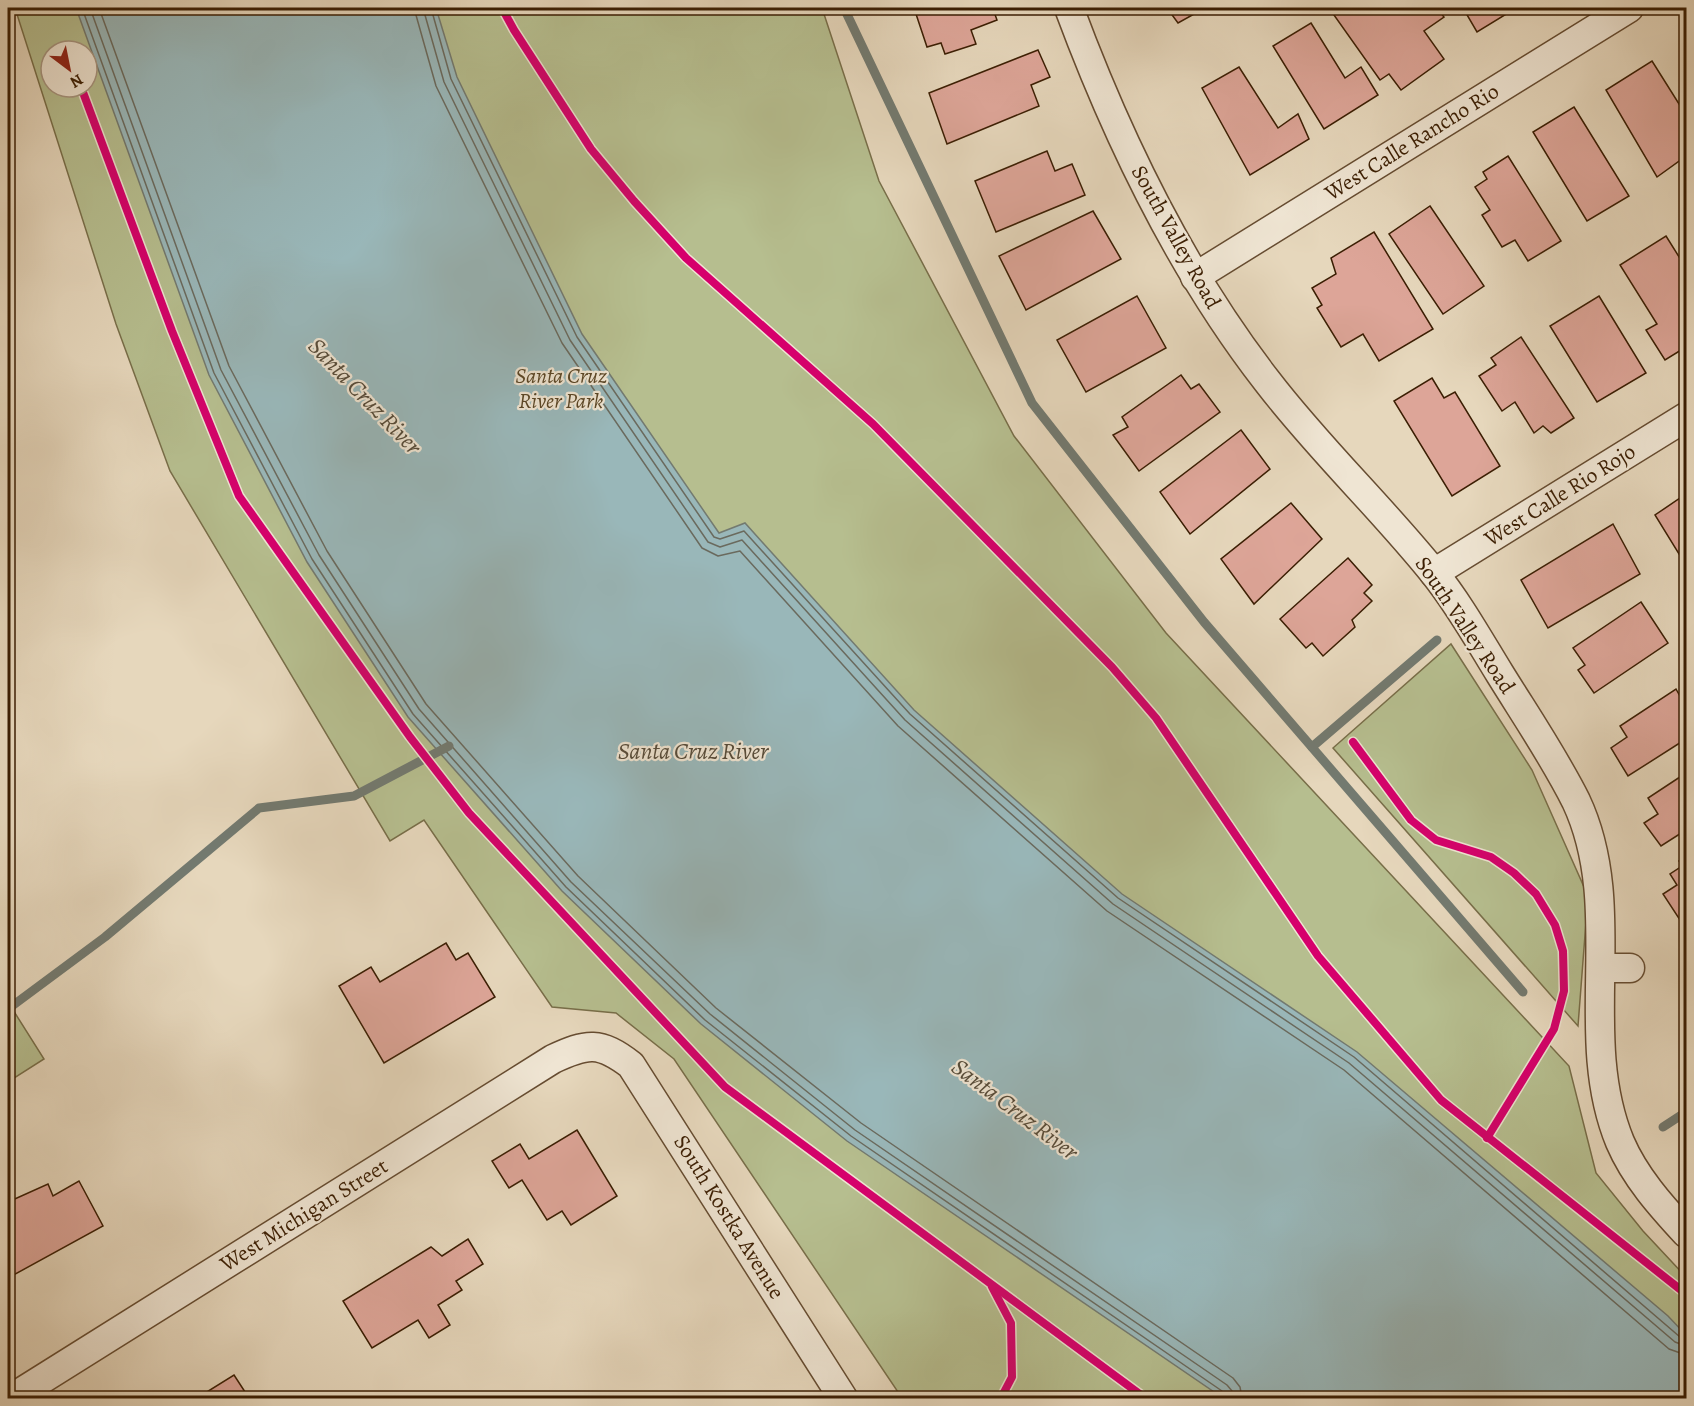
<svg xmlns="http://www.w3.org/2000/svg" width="1694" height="1406" font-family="Alegreya,serif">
<rect width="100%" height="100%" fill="#e6d7bc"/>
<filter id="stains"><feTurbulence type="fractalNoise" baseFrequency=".00333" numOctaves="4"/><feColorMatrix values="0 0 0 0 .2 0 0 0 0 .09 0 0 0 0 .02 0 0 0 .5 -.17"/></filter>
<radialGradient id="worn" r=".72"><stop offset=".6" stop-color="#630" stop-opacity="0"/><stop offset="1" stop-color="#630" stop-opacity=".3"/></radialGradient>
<g fill="#b6be8f" stroke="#786e49" stroke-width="1.5" fill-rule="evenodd">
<path d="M 15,8 L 822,8 L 879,181 L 1014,436 L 1166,633 L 1569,1066 L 1596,1173 L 1643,1231 L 1686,1277 L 1686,1398 L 902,1398 L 674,1059 L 616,1013 L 552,1007 L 424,820 L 390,841 L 170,471 L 116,324 ZM 51,51 L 87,51 L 87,87 L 51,87 Z"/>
<polygon points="1451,644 1532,770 1588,896 1578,1026 1333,748"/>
<polygon points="8,1002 44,1059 8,1082"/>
</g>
<polygon fill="#99b7b9" stroke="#737a70" stroke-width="1.5" points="76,8 436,8 457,77 582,334 719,533 745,523 914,710 1122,894 1357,1052 1668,1316 1686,1335 1686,1398 1223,1398 847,1141 701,1024 562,891 408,717 307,562 209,375"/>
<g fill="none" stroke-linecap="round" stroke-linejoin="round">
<g stroke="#6a6a5e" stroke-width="1.5">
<polyline points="82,8 214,373 312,559 413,714 566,887 705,1020 851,1136 1222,1391 1226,1398"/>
<polyline points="90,8 221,370 319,555 419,709 571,882 710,1014 855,1130 1227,1385 1232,1391 1233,1398"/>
<polyline points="99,8 229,366 327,551 426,704 578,876 716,1008 861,1123 1233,1378 1240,1387 1242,1398"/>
<polyline points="414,8 436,86 562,343 702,548 718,556 740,551 898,726 1107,911 1344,1070 1669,1349 1686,1355"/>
<polyline points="423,8 444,82 570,340 708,542 720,547 742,540 905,720 1113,904 1349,1063 1675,1342 1686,1346"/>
<polyline points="431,8 451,79 577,337 714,537 720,539 744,531 910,714 1118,898 1354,1057 1680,1337 1686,1339"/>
</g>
<g stroke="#737a70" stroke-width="9">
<polyline points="844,8 1032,403 1204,622 1523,992"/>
<polyline points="1312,747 1437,640"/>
<polyline points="8,1009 105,937 259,808 354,796 449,746"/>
<polyline points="1663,1127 1686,1112"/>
</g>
</g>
<g fill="#dda598" stroke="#3b1e03" stroke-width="1.5">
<polygon points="927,8 997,8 993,9 997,20 971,30 976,44 945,54 941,43 927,47 915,11"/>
<polygon points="1167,8 1205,8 1178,23"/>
<polygon points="1329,8 1437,8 1444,17 1424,31 1444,59 1401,90 1389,74 1380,80"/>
<polygon points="1463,8 1512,8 1513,10 1477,32"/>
<polygon points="1311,23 1345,78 1361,67 1378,95 1324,129 1273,46"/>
<polygon points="1038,50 1050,77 1031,85 1039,106 947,144 929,93"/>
<polygon points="1652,61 1686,115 1686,156 1657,177 1606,90"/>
<polygon points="1239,67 1278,128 1298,114 1309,139 1250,175 1202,88"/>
<polygon points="1574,107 1629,196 1587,221 1533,132"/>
<polygon points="1047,151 1055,171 1072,164 1085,195 996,232 975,181"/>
<polygon points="1508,156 1561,241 1528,261 1515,240 1502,247 1482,215 1490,210 1475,187 1487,179 1483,172"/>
<polygon points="1430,206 1484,286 1443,314 1389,234"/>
<polygon points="1093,211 1121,259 1026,310 999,256"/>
<polygon points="1374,232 1433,329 1379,361 1363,334 1341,347 1317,308 1322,305 1312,288 1336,274 1331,258"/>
<polygon points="1666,236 1686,268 1686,347 1665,360 1646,330 1657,324 1620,265"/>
<polygon points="1137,296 1166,348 1086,392 1057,340"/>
<polygon points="1599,296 1646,373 1597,402 1550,326"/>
<polygon points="1521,337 1574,418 1551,433 1543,426 1534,433 1515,402 1502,411 1479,376 1496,365 1491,358"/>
<polygon points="1181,375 1191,389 1199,384 1220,412 1139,471 1113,435 1128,427 1122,417"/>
<polygon points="1432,378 1444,398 1455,392 1500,466 1452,496 1394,401"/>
<polygon points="1241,430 1270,469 1190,534 1160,492"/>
<polygon points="1686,494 1686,549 1679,554 1655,515"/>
<polygon points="1291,503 1322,539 1254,604 1221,559"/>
<polygon points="1613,524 1640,574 1548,628 1521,580"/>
<polygon points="1348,558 1372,585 1364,593 1372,601 1352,620 1355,627 1323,656 1312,643 1306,648 1280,619"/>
<polygon points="1641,602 1668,643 1594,693 1578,670 1585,665 1573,648"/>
<polygon points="1676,689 1686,707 1686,739 1628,776 1611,748 1627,737 1620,726"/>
<polygon points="1686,773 1686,830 1661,846 1644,823 1658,814 1648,798"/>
<polygon points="1686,856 1686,916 1680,920 1663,894 1677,885 1670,874 1682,866 1679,861"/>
<polygon points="446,943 456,960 468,953 495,997 384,1063 339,986 371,967 380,982"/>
<polygon points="577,1130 617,1196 571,1225 562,1211 547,1220 522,1180 509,1188 492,1161 520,1144 529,1159"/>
<polygon points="79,1181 103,1226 8,1278 8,1219 10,1218 8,1202 48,1184 53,1196"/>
<polygon points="468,1239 483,1264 456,1281 462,1290 438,1305 450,1325 429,1338 418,1320 372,1348 343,1301 431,1247 442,1256"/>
<polygon points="234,1375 249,1398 197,1398"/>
</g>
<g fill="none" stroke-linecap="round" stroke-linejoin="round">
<g stroke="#664c31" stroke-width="31">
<g id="street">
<path d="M 1069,8 C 1118,140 1180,269 1267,381 C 1319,449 1381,507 1434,573 C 1459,604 1479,640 1500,674 C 1526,716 1554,757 1576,801 C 1627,909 1575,1033 1620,1142 C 1635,1177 1661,1206 1686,1233"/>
<polyline points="1195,277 1629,8"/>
<polyline points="1434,573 1686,417"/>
<polyline points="1601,968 1630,968"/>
<path d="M 12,1398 L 553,1059 C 587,1043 600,1041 631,1065 L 843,1398"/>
</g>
</g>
<use href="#street" stroke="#efe5d3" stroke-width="28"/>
<g stroke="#efe5d3" stroke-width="11">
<g id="cycleway">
<polyline points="502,8 514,30 591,149 634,201 686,258 873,424 1112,667 1156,718 1318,956 1441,1100 1686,1294"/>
<polyline points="81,87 172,331 239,496 410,737 469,813 725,1087 1145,1398"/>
<polyline points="1353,742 1411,820 1436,840 1491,857 1514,873 1536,894 1555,925 1563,951 1564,991 1554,1029 1487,1138"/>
<polyline points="992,1287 1011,1323 1012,1377 1001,1398"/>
<polyline points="1054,1398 1143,1397"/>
</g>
</g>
<use href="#cycleway" stroke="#d6006c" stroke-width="8"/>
</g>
<g text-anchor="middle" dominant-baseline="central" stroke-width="4.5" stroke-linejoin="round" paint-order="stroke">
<g font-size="22" fill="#3b1e03" stroke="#efe5d3">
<text transform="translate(1412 142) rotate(-32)">West Calle Rancho Rio</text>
<text transform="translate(1176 237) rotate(61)">South Valley Road</text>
<text transform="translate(1560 495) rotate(-32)">West Calle Rio Rojo</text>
<text transform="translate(1465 625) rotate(56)">South Valley Road</text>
<text transform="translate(304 1215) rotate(-32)">West Michigan Street</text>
<text transform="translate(729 1217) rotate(58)">South Kostka Avenue</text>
</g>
<g font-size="22" font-style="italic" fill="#5a4626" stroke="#efe5d3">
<text x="561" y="376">Santa Cruz<tspan x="561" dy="25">River Park</tspan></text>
</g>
<g font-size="24" font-style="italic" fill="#574c3a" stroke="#efe5d3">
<text transform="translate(365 396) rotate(46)">Santa Cruz River</text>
<text x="693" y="751">Santa Cruz River</text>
<text transform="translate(1015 1109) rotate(37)">Santa Cruz River</text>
</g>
</g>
<rect width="1694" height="1406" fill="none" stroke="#e6d7bc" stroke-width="30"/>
<rect x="9" y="9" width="1676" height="1388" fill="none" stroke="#3b1e03" stroke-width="3"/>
<rect x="15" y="15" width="1664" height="1376" fill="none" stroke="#3b1e03" stroke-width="1.5"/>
<g transform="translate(69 69) rotate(148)"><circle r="28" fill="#efe5d3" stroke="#a79580" stroke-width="1.5"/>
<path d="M0-4.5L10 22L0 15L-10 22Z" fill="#8f2418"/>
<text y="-9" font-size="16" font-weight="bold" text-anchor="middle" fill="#3b1e03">N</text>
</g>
<rect width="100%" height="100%" filter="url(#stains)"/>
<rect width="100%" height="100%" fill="url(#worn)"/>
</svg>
